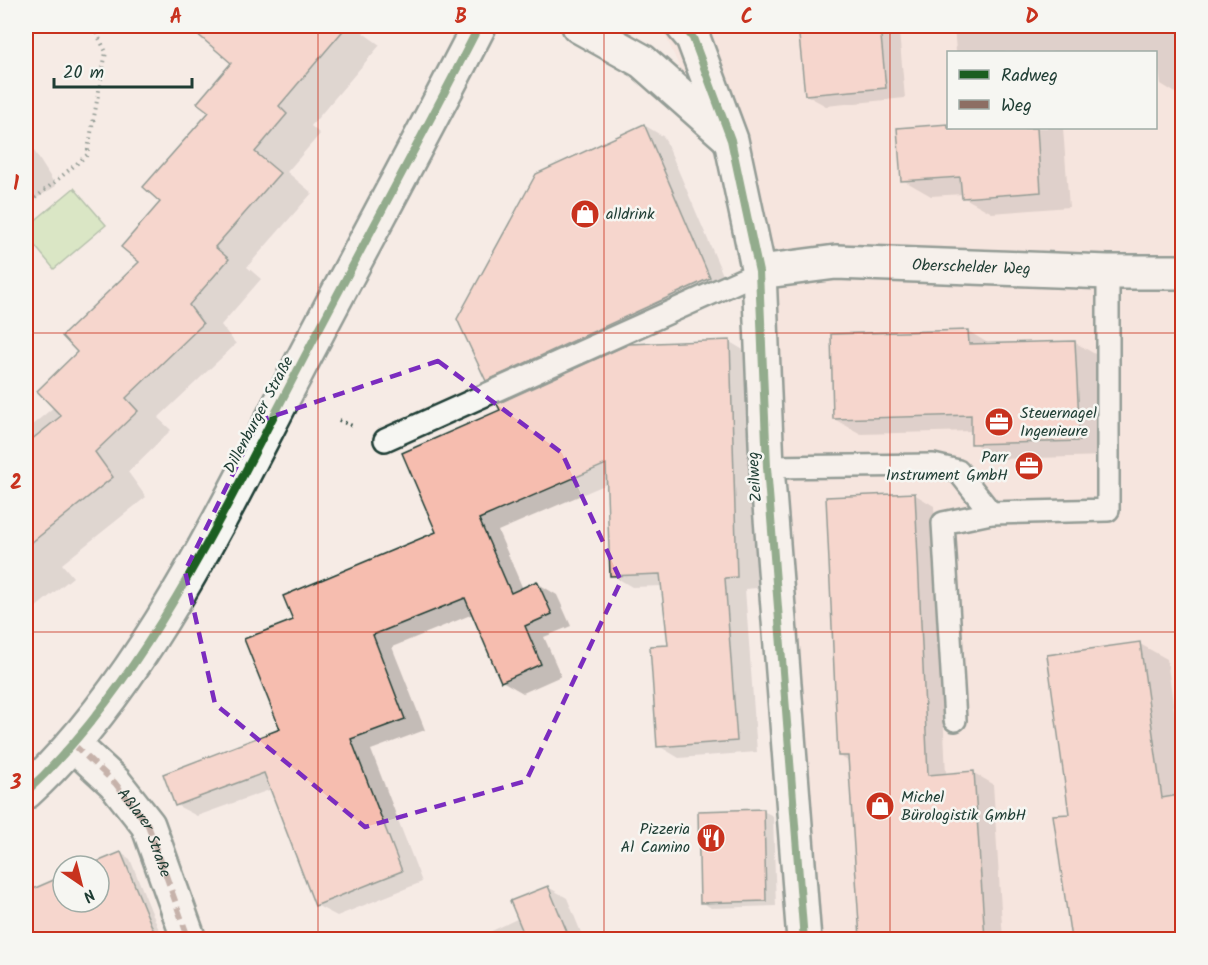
<svg xmlns="http://www.w3.org/2000/svg" width="1208" height="965" font-family="Kalam,sans-serif">
<rect width="100%" height="100%" fill="#f6ebe5"/>
<filter id="ink" filterUnits="userSpaceOnUse"><feTurbulence type="fractalNoise" baseFrequency=".0167" numOctaves="2"/><feDisplacementMap in="SourceGraphic" scale="12" xChannelSelector="R" yChannelSelector="G"/><feConvolveMatrix kernelMatrix="1 2 1 2 8 2 1 2 1" color-interpolation-filters="sRGB"/></filter>
<g filter="url(#ink)">
<path fill="#f6ddd5" fill-rule="evenodd" d="M 661,26 L 1182,26 L 1182,939 L 812,939 L 763,253 ZM 948,52 L 1156,52 L 1156,128 L 948,128 Z"/>
<polygon fill="#b8e19e" stroke="#6c8f69" stroke-width="1.5" points="74,188 106,225 54,269 26,235 26,228"/>
<g fill="#0003">
<polygon points="226,26 370,26 363,33 380,45 311,126 320,134 287,172 312,193 247,267 261,279 221,325 236,344 158,418 171,430 128,472 146,497 62,564 73,577 30,612 26,609 26,430 54,407 80,352 142,262 162,201 211,112 234,63 211,43"/>
<polygon points="802,26 890,26 899,32 905,98 826,106 806,95"/>
<polygon points="954,26 1182,26 1182,97 1161,84 1156,52 956,52"/>
<polygon points="644,125 664,137 729,289 507,391 487,380"/>
<polygon points="948,126 1063,128 1069,207 992,213 963,197 963,194 931,196 903,180 899,129"/>
<polygon points="26,138 56,186 26,205"/>
<polygon points="968,331 991,345 1074,342 1102,358 1107,456 1000,459 973,443 973,431 861,434 834,419"/>
<polygon points="730,342 750,354 757,588 745,589 757,752 679,758 659,746 669,646 663,586 632,587 612,575 609,483 498,531 523,589 537,583 557,595 571,626 544,637 561,676 523,693 502,681 473,614 392,647 425,730 371,750 422,882 337,916 316,905 272,789 197,816 176,805 282,730 295,621 438,533 502,411 630,346"/>
<polygon points="914,494 934,506 946,775 974,773 993,784 1003,940 861,940 850,762 839,756"/>
<polygon points="1140,644 1167,659 1182,768 1182,940 1072,940 1055,817 1071,815"/>
<polygon points="763,811 773,816 776,906 711,908 702,902"/>
<polygon points="121,853 130,859 163,940 26,940 26,925 82,902 99,902 99,866 91,866"/>
<polygon points="548,887 567,898 584,940 473,940 519,918"/>
</g>
<g fill="#f6bdaf" stroke="#1f3d34" stroke-width="1.5">
<polygon points="188,26 347,26 279,106 287,114 255,152 280,173 215,247 229,259 189,305 203,324 126,398 138,411 95,452 113,477 26,547 26,444 61,416 37,391 77,352 62,336 139,262 121,247 160,202 143,187 209,112 197,103 231,63"/>
<polygon points="798,26 880,26 886,88 805,95"/>
<polygon points="644,124 710,278 486,381 457,319 536,174"/>
<polygon points="948,124 948,128 1037,128 1041,192 962,198 960,177 901,181 897,128"/>
<polygon points="968,330 969,344 1075,341 1080,441 971,444 971,415 833,419 831,334"/>
<polygon points="730,340 737,577 725,578 737,741 657,747 650,646 668,645 660,574 610,576 606,464 479,519 511,593 537,581 552,614 525,626 541,664 501,682 465,598 373,635 405,719 351,739 402,871 315,906 264,773 175,806 163,774 280,729 244,639 293,620 283,596 436,532 402,453 500,410 497,404 629,344"/>
<polygon points="915,493 928,775 974,771 985,939 860,939 848,756 838,756 826,497"/>
<polygon points="1140,642 1162,798 1179,795 1182,820 1182,939 1071,939 1053,815 1069,814 1047,655"/>
<polygon points="764,809 766,901 700,903 698,811"/>
<polygon points="121,852 157,939 26,939 26,892 63,876 63,902 99,902 99,866 87,866"/>
<polygon points="548,886 570,939 526,939 510,901"/>
</g>
<g fill="none" stroke-linecap="round" stroke-linejoin="round">
<g stroke="#1f3d34" stroke-width="26">
<g id="lane">
<polyline points="385,440 759,272"/>
<polyline points="767,467 933,465 958,471 991,513"/>
<polyline points="955,720 943,523 991,513 1108,510 1108,272"/>
</g>
</g>
<g stroke="#1f3d34" stroke-width="38">
<g id="street">
<polyline points="579,26 642,61 728,137"/>
<polyline points="683,26 693,38 731,140 759,272 767,467 804,940"/>
<path id="s1" d="M 759,272 L 836,262 L 1108,272 L 1182,272"/>
<path id="s2" d="M 73,744 L 115,783 L 148,825 L 189,940"/>
</g>
</g>
<g stroke="#1f3d34" stroke-width="38">
<path id="primary" d="M 26,792 C 142,686 223,513 295,375 C 356,258 419,143 479,26"/>
</g>
<g stroke="#1f3d34" stroke-width="4" stroke-dasharray="1.5 4.5" stroke-linecap="butt">
<polyline points="26,206 87,155 106,52 93,26"/>
<polyline points="339,420 352,426"/>
</g>
<use href="#lane" stroke="#f6f6f2" stroke-width="21"/>
<use href="#street" stroke="#f6f6f2" stroke-width="33"/>
<use href="#primary" stroke="#f6f6f2" stroke-width="33"/>
<polyline stroke="#8d6e63" stroke-width="6" stroke-dasharray="12 6" stroke-linecap="butt" points="73,744 115,783 148,825 189,940"/>
<g stroke="#f6f6f2" stroke-width="11">
<g id="cycleway">
<polyline points="683,26 693,38 731,140 759,272 767,467 804,940"/>
<path d="M 26,792 C 142,686 223,513 295,375 C 356,258 419,143 479,26"/>
</g>
</g>
<use href="#cycleway" stroke="#1b5e20" stroke-width="8"/>
</g>
</g>
<path d="M0 0H1208V965H0ZM 438,361 L 562,453 L 621,581 L 526,781 L 365,827 L 215,704 L 185,571 L 259,421 Z" fill="#f6ebe5" fill-opacity=".55" fill-rule="evenodd"/>
<path fill="none" stroke="#7b2cbf" stroke-width="4.5" stroke-dasharray="12 8" stroke-linejoin="round" d="M 438,361 L 562,453 L 621,581 L 526,781 L 365,827 L 215,704 L 185,571 L 259,421 Z"/>
<path fill="none" stroke="#c8321e" stroke-width="1.5" stroke-opacity="0.55" d="M 318,26 L 318,940M 604,26 L 604,940M 890,26 L 890,940M 26,333 L 1182,333M 26,632 L 1182,632"/>
<defs>
<g id="shop-disc" transform="scale(1.5)"><circle r="9.5" fill="#c8321e" stroke="#f6f6f2"/><path d="M-5-2.5h2.3a2.7 3.5 0 0 1 5.4 0H5L5.5 6h-11ZM-1.5-2.5h3a1.5 2.3 0 0 0-3 0Z" fill="#fff"/></g>
<g id="office-disc" transform="scale(1.5)"><circle r="9.5" fill="#c8321e" stroke="#f6f6f2"/><path d="M-6-3h4V-5.5h4V-3h4V5H-6ZM-1-4.5V-3h2v-1.5ZM-6 0V1H6V0Z" fill="#fff"/></g>
<g id="restaurant-disc" transform="scale(1.5)"><circle r="9.5" fill="#c8321e" stroke="#f6f6f2"/><path d="M-5-6h1v4h1v-4h1v4h1v-4h1v5L-1.5 .5V6h-2V.5L-5-1ZM5-6V6H3V1.5H1.5Q1.5-4 5-6Z" fill="#fff"/></g>
</defs>
<g fill-rule="evenodd">
<use href="#shop-disc" x="585" y="214"/>
<use href="#office-disc" x="999" y="422"/>
<use href="#office-disc" x="1029" y="466"/>
<use href="#shop-disc" x="880" y="806"/>
<use href="#restaurant-disc" x="711" y="838"/>
</g>
<g text-anchor="middle" dominant-baseline="central" stroke-width="5" stroke-linejoin="round" paint-order="stroke">
<g font-size="16" fill="#1f3d34" stroke="#f6f6f2" text-anchor="start">
<text x="606" y="214">alldrink</text>
<text x="1020" y="413">Steuernagel<tspan x="1020" dy="18">Ingenieure</tspan></text>
<text x="1008" y="457" text-anchor="end">Parr<tspan x="1008" dy="18">Instrument GmbH</tspan></text>
<text x="901" y="797">Michel<tspan x="901" dy="18">Bürologistik GmbH</tspan></text>
<text x="690" y="829" text-anchor="end">Pizzeria<tspan x="690" dy="18">Al Camino</tspan></text>
</g>
<g font-size="16" fill="#1f3d34" stroke="#f6f6f2">
<text stroke="none"><textPath href="#s1" startOffset="213">Oberschelder Weg</textPath></text>
<text transform="translate(259 415) rotate(-62)">Dillenburger Straße</text>
<text transform="translate(755 477) rotate(-94)">Zeilweg</text>
<text stroke="none"><textPath href="#s2" startOffset="116">Aßlarer Straße</textPath></text>
</g>
</g>
<rect width="1208" height="965" fill="none" stroke="#f6f6f2" stroke-width="66"/>
<rect x="947" y="51" width="210" height="78" fill="#f6f6f2" stroke="#a0aca6" stroke-width="1.5"/>
<rect x="959" y="70" width="30" height="9" fill="#1b5e20" stroke="#a0aca6" stroke-width="1.5"/>
<text x="1001" y="81" font-size="18" fill="#1f3d34">Radweg</text>
<rect x="959" y="100" width="30" height="9" fill="#8d6e63" stroke="#a0aca6" stroke-width="1.5"/>
<text x="1001" y="111" font-size="18" fill="#1f3d34">Weg</text>
<g transform="translate(81 884) rotate(145)"><circle r="28" fill="#f6f6f2" stroke="#a0aca6" stroke-width="1.5"/>
<path d="M0-4.5L10 22L0 15L-10 22Z" fill="#c8321e"/>
<text y="-9" font-size="16" font-weight="bold" text-anchor="middle" fill="#1f3d34">N</text>
</g>
<path d="M54 78v9h138v-9" fill="none" stroke="#1f3d34" stroke-width="3"/>
<text x="63" y="78" font-size="18" fill="#1f3d34" stroke="#f6f6f2" stroke-width="4.5" paint-order="stroke">20 m</text>
<rect x="33" y="33" width="1142" height="899" fill="none" stroke="#c8321e" stroke-width="2"/>
<g font-size="20" text-anchor="middle" font-weight="bold" fill="#c8321e">
<text x="176" y="23">A</text>
<text x="461" y="23">B</text>
<text x="747" y="23">C</text>
<text x="1032" y="23">D</text>
<text x="16" y="190">1</text>
<text x="16" y="489">2</text>
<text x="16" y="789">3</text>
</g>
</svg>
